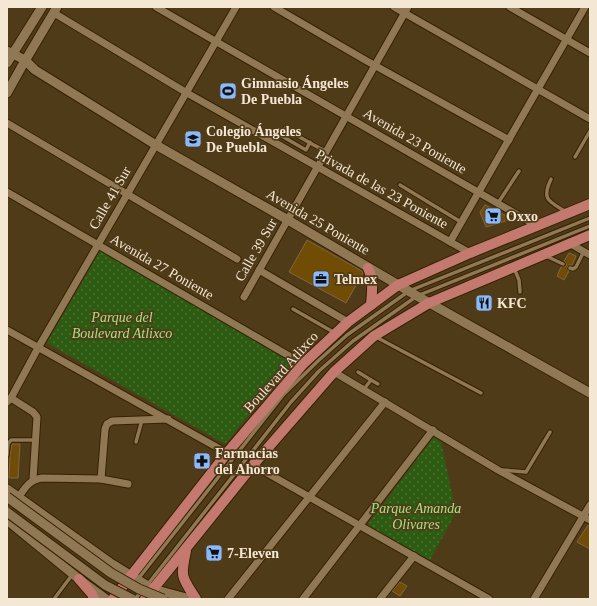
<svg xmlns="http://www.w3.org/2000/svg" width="597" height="606" font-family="'Times New Roman',serif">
<defs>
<pattern id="park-dots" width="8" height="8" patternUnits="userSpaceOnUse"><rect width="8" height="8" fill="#2c5b11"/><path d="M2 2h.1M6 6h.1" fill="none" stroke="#4b7333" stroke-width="1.8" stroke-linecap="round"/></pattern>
</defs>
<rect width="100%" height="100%" fill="#503b19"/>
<g fill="url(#park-dots)">
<polygon points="100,251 293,363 225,444 47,343"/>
<polygon points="434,437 441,442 456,512 429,562 366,527"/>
</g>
<g fill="#714c04" stroke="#7f6745">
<polygon points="485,205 512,219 486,227 480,212"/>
<polygon points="307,240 362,271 363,273 346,303 289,272"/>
<polygon points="569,253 576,256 572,265 569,265 567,267 569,271 564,280 557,276 561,267 566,266 566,263 564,261"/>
<polygon points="12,444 20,444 18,478 9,478 10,456"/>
<polygon points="588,525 590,525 590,549 577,542"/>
<polygon points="400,582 407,586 400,596 392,591"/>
</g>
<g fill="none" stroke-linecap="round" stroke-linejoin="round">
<g stroke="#362100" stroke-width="5.5">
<g id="lane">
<path d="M 310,142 L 306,150 L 280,135 L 285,128 C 298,136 312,145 326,151"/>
<polyline points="575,157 590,131"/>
<path d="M 551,179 C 541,200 549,201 566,212"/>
<polyline points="400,185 461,222"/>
<polyline points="498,203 519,171"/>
<polyline points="546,256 563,264"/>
<polyline points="514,268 519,280 520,292"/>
<polyline points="570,268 573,269 576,267 584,251"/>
<polyline points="293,309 335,333"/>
<polyline points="376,337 481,393"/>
<polyline points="358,372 371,380 364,389"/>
<polyline points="371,380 378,384"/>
<polyline points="136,442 142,420"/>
<polyline points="7,455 8,444 11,440 36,440"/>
<polyline points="503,470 526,472 550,432"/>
<polyline points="138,579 284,394 318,361 347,335 409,291 590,218"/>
<polyline points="148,584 291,402 319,371 353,341 417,296 590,226"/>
<polyline points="54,599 72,575"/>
<polyline points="135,599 142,591"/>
</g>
</g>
<g stroke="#362100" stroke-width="9">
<g id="street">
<polyline points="156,7 537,226"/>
<polyline points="274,7 365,60 509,140"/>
<polyline points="394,7 590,119"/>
<polyline points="510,7 590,53"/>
<polyline points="54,13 187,93 470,253"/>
<polyline points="7,123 237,259"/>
<polyline points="7,192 303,364"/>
<polyline points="450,242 585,7"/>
<polyline points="569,243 590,255"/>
<polyline points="259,270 348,322"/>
<polyline points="244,297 408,7"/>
<polyline points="7,330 227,453"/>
<polyline points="334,372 498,470 590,520"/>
<polyline points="11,398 33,412 37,417 33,479"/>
<polyline points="7,402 11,398 38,348 236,7"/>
<polyline points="253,465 489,599"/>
<polyline points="101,479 105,429 107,424 112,421 168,419"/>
<path d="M 18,498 C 25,488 29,480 42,478 L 101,479 L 128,484"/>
<polyline points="228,599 385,402"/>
<polyline points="303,599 433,430"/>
<polyline points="380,599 414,556"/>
<polyline points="534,599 590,505"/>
</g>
</g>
<g stroke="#362100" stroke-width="11">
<g id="secondary">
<polyline points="7,51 25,60 35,70 156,145 288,220 417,296 590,393"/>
<polyline points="7,63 42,7"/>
<polyline points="7,93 22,66 57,7"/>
<polyline points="7,489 109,562 153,589 190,599"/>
<polyline points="7,520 79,579 106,599"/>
</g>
</g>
<g stroke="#362100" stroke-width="12">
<g id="primary">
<path d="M 368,268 C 374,280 372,292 371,305"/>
<path d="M 186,551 C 180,578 182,577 196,599"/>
<polyline points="79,579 92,594 94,599"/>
<polyline points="113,599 227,453 303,364 348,322 398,285 470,253 590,204"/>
<polyline points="145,599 253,465 334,372 374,336 429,303 590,235"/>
</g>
</g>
<use href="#lane" stroke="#907855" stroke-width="3.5"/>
<use href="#street" stroke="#907855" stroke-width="7"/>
<use href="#secondary" stroke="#907855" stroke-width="9"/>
<use href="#primary" stroke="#c4796f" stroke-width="10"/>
<g stroke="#362100" stroke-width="11" stroke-linecap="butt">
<g id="secondary-bridge">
<polyline points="7,497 111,573 139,589 163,599"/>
<polyline points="7,512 105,585 132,599"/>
</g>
</g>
<use href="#secondary-bridge" stroke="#907855" stroke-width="9"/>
</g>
<defs>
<g id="stadium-square" transform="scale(0.9)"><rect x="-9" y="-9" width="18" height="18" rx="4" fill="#8abafc" stroke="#503b19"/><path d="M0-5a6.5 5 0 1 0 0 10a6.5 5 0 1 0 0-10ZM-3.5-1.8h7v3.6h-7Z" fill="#111"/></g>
<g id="school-square" transform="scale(0.9)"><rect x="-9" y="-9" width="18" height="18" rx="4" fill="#8abafc" stroke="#503b19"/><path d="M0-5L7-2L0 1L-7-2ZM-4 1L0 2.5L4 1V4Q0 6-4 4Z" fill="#111"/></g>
<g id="supermarket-square" transform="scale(0.9)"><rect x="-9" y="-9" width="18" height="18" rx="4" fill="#8abafc" stroke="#503b19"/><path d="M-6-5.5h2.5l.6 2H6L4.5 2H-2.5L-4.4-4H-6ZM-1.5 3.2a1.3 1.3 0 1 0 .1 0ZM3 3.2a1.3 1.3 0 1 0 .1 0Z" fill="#111"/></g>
<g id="office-square" transform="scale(0.9)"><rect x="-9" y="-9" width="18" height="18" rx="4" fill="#8abafc" stroke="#503b19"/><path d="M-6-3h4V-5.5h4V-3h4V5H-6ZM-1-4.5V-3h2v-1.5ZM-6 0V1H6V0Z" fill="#111"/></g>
<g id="restaurant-square" transform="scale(0.9)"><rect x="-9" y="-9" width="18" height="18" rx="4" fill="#8abafc" stroke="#503b19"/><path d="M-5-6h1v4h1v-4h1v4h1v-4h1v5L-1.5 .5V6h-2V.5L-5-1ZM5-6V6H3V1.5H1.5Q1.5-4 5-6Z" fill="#111"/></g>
<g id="pharmacy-square" transform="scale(0.9)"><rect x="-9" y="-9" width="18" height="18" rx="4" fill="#8abafc" stroke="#503b19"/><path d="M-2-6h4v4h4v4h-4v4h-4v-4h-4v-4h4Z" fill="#111"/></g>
</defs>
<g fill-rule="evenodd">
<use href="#stadium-square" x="228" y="91"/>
<use href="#school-square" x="193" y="139"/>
<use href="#supermarket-square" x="493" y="216"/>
<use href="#office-square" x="321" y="279"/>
<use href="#restaurant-square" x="484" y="303"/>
<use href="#pharmacy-square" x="202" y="461"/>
<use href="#supermarket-square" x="214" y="553"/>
</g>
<g text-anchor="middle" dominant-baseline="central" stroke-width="3.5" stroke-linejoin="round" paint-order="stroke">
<g font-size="14" font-weight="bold" fill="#f4e7d4" stroke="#503b19" text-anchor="start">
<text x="241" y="83">Gimnasio Ángeles<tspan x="241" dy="16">De Puebla</tspan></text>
<text x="206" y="131">Colegio Ángeles<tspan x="206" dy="16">De Puebla</tspan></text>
<text x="506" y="216">Oxxo</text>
<text x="334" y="279">Telmex</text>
<text x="497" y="303">KFC</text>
<text x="215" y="453">Farmacias<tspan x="215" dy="16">del Ahorro</tspan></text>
<text x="227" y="553">7-Eleven</text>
</g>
<g font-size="14" fill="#f4e7d4" stroke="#503b19">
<text transform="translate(415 141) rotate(30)">Avenida 23 Poniente</text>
<text transform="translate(382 189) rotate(29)">Privada de las 23 Poniente</text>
<text transform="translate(110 198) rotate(-60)">Calle 41 Sur</text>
<text transform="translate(318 222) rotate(30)">Avenida 25 Poniente</text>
<text transform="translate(256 250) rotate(-60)">Calle 39 Sur</text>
<text transform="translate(162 267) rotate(30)">Avenida 27 Poniente</text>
<text transform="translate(281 372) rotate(-48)">Boulevard Atlixco</text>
</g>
<g font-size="14" font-style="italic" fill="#a0e383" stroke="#503b19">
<text x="122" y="317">Parque del<tspan x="122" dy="16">Boulevard Atlixco</tspan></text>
<text x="416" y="508">Parque Amanda<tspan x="416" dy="16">Olivares</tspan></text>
</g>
</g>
<rect width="597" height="606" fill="none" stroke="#f4e7d4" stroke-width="16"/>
</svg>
